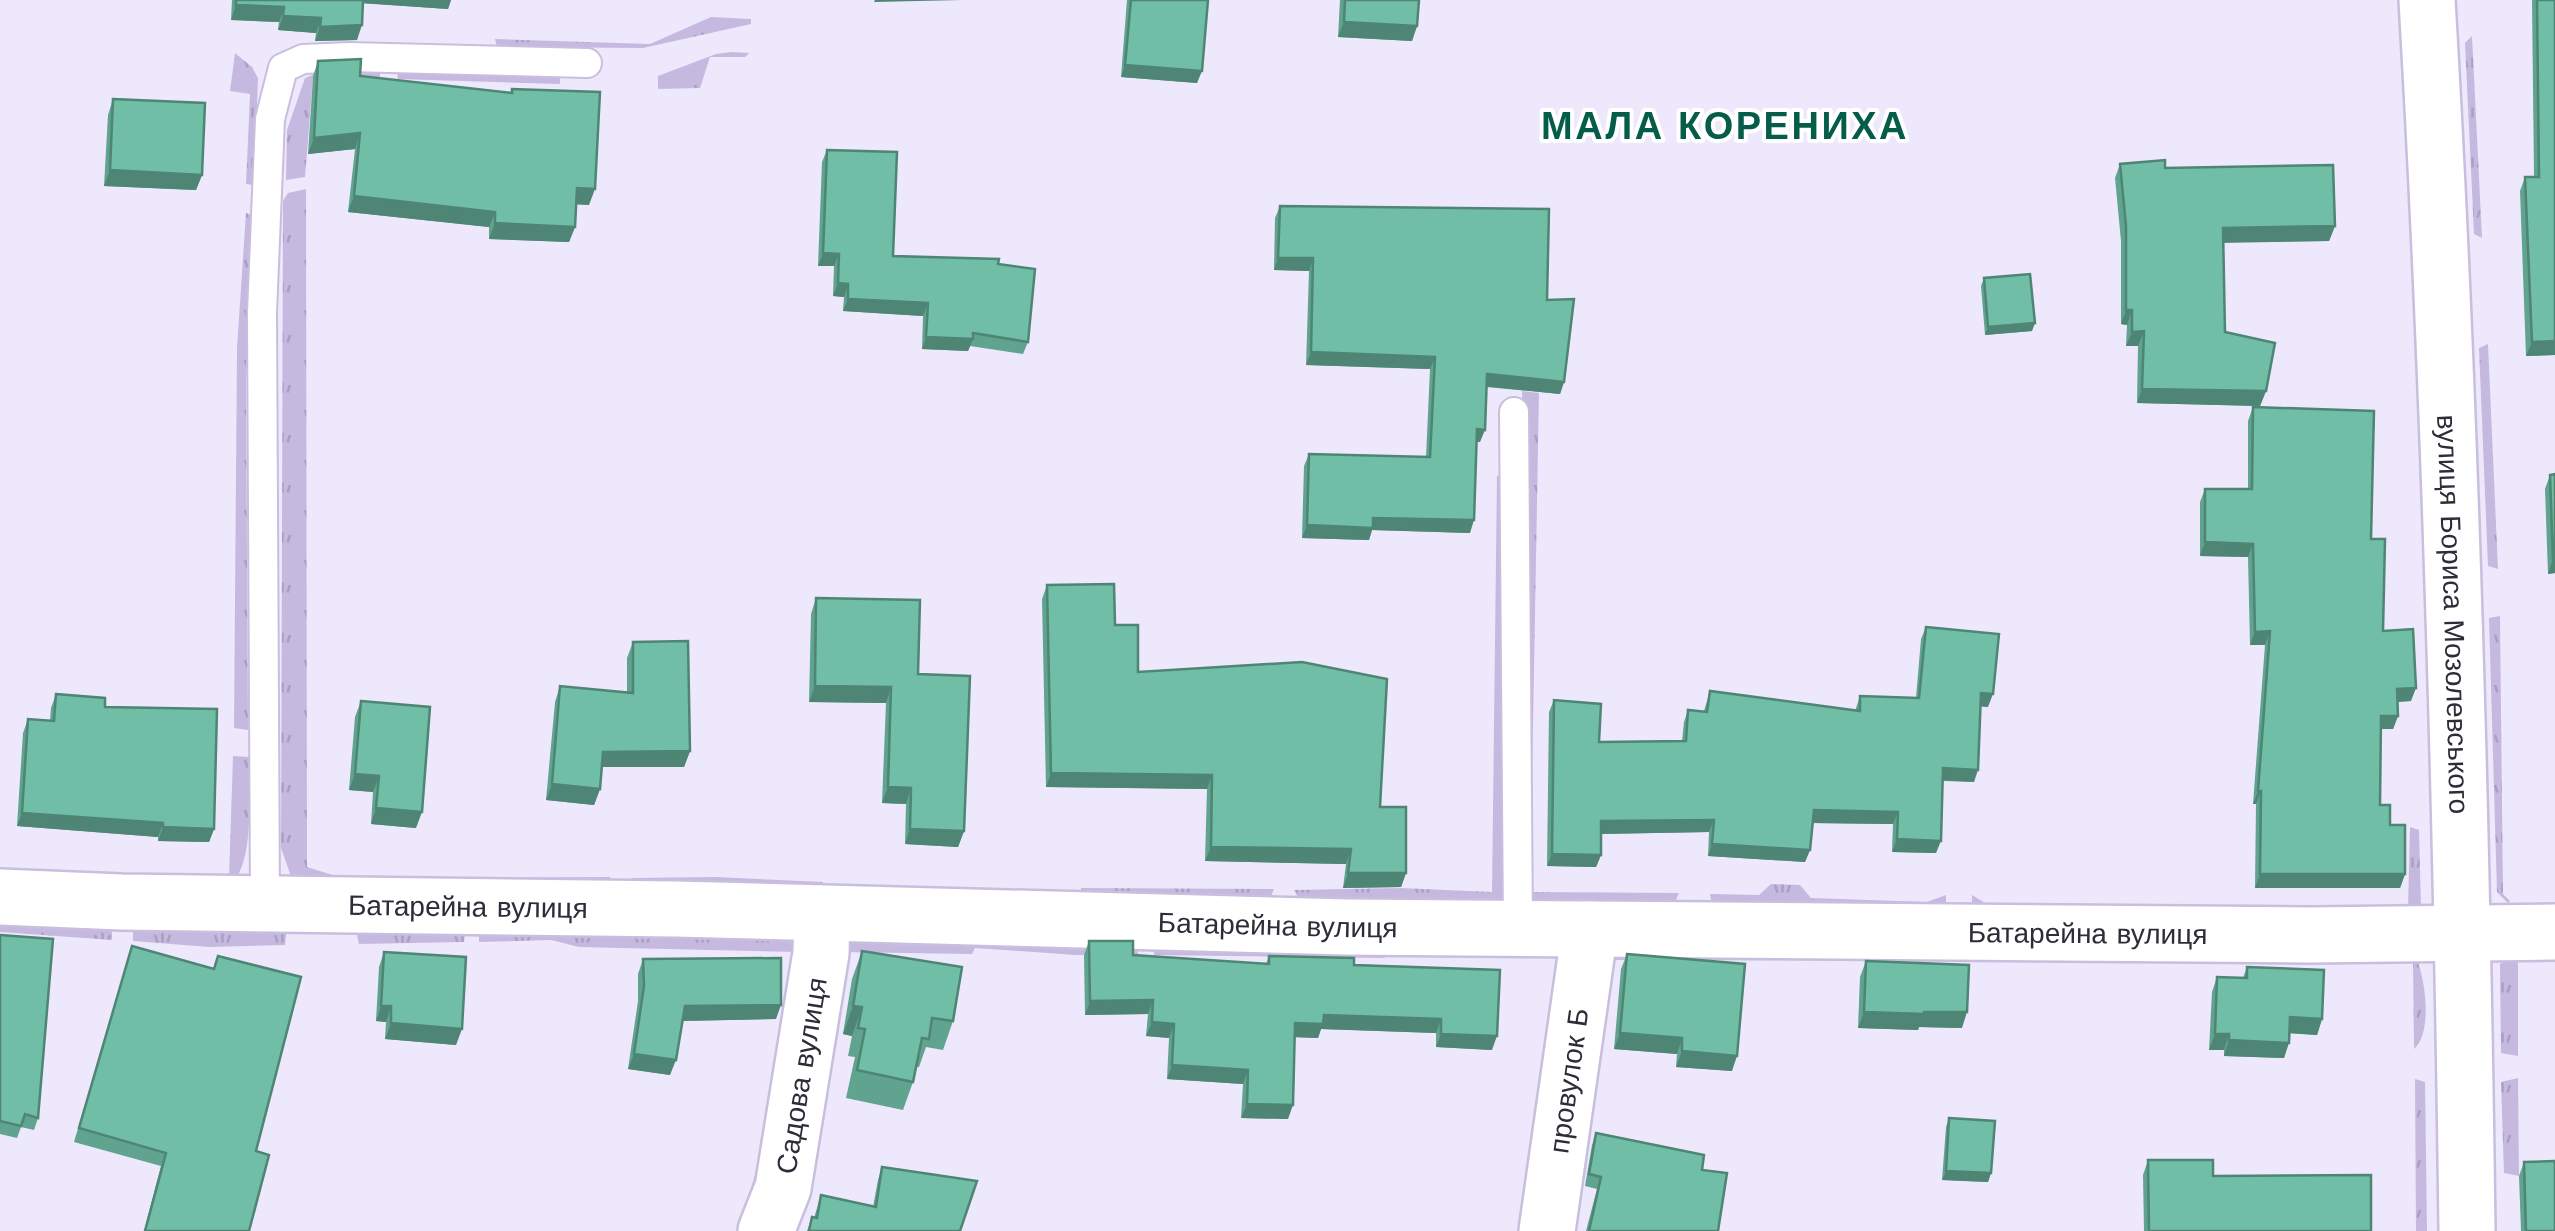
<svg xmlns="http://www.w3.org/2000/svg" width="2555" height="1231" font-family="'Work Sans',sans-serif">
<defs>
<pattern id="grass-tufts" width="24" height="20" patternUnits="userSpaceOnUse" patternTransform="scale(2.5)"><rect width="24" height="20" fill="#c6b9e0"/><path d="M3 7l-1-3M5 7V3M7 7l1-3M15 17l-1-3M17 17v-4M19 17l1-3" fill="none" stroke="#aa9fc1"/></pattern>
</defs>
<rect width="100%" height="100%" fill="#eee8fc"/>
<g fill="url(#grass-tufts)">
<polygon points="711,17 751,19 751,24 643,48 497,47 495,39 650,44"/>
<polygon points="2472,36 2482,238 2474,234 2465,43"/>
<polygon points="731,52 749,53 745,57 710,57 700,88 658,89 658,76 716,54"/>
<polygon points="235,53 252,67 258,78 254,185 246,184 250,94 230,91"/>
<polygon points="397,72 560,77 560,84 398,79"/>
<polygon points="380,73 380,78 313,77 305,177 286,180 287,130 305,78 315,74"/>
<polygon points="306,189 307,867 342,878 610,877 610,892 292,879 281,848 283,201 288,193"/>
<polygon points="246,213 253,215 246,379 248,730 234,728 237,348"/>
<polygon points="2488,344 2498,569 2488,566 2479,348"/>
<polygon points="1522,391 1539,393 1530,892 1679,893 1671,911 1534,910 1526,896 1526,547"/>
<polygon points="1497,475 1509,488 1506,896 1502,902 1304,909 1294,890 1401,888 1492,892"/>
<polygon points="2500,616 2503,894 2510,901 2508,903 2497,892 2489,618"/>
<path d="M 233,756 L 249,757 C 248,791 255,855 234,881 L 229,878 Z"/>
<polygon points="2410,827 2419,830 2421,908 1972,916 1972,895 1985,903 2051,905 2408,908"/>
<polygon points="715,877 823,882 816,896 631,893 632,878"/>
<polygon points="1771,884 1800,885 1811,898 1927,902 1946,895 1946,916 1713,911 1710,894 1759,895"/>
<polygon points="1081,888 1274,889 1266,908 1080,903"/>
<polygon points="0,913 112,916 112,940 0,932"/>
<polygon points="133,917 287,928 285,945 209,947 133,941"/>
<polygon points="354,922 466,923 464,942 359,944"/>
<polygon points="479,931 798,933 810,949 747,1231 738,1231 765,1142 799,952 579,947 551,940 479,942"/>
<polygon points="1138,938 1138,954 1076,955 975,948 972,954 841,952 839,940"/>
<polygon points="1156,939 1383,945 1385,958 1154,955"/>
<path d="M 1613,947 L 2417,959 C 2425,980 2433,1032 2414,1049 L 2413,961 L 1611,960 Z"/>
<polygon points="2555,956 2555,960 2518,962 2518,1056 2501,1053 2500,964 2510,958"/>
<polygon points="2518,1078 2519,1176 2504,1173 2501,1082"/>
<polygon points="2415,1079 2425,1082 2427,1231 2416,1231"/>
</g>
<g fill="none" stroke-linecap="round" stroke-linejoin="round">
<g stroke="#c9bede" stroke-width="32">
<g id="lane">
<polyline points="1514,412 1518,927"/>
<polyline points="265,904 262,313 270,119 283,68 303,59 350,57 587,63"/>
</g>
</g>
<g stroke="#c9bede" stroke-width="60">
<g id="street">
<path id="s1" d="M 2427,0 C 2451,410 2462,821 2467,1231"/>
<path id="s2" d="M 0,897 L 121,902 L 676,909 L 1347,927 L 2311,935 L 2555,932"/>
<path id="s3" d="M 766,1231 L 783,1188 L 821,953 L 822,915"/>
<path id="s4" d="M 1547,1231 L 1590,929"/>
</g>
</g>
<use href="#lane" stroke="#fff" stroke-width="28"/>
<use href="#street" stroke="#fff" stroke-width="55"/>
</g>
<g fill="#60a38f">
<polygon points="232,0 451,0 448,9 363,3 357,40 315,41 316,33 278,30 279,22 231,20"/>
<polygon points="1127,0 1208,0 1197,83 1121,77"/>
<polygon points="1340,0 1419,0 1417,26 1412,41 1338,37"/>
<polygon points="2532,0 2555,0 2555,355 2526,356 2520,191 2525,177 2534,177"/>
<polygon points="318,61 360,76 511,93 512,89 589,205 576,204 575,227 569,242 489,239 489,227 348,212 355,149 308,154 313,76"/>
<polygon points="113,99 202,175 196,190 104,186 108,115"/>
<polygon points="827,150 893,256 998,264 1028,342 1023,354 970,346 968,351 922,349 923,316 843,311 844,297 833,296 834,266 818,266 822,162"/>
<polygon points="2120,164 2165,168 2335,226 2329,241 2223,242 2225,332 2266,391 2260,406 2137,403 2138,346 2126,346 2127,325 2121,324 2121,241 2115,178"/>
<polygon points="1280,206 1547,300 1564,382 1560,394 1486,387 1480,442 1477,442 1470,533 1372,530 1369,540 1302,538 1304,466 1309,454 1426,457 1430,369 1306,365 1309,271 1274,270 1275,218"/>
<polygon points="1984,278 2032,331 1985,335 1981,286"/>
<polygon points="2253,407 2371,539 2383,631 2411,701 2398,702 2398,716 2393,729 2381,729 2380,805 2390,825 2405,874 2400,888 2255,888 2256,804 2253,804 2265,645 2250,645 2248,557 2200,556 2200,502 2205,489 2248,489 2248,421"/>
<polygon points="2555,474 2555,573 2548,574 2545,489 2550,475"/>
<polygon points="1047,585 1115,625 1138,672 1380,807 1406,873 1401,887 1343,888 1346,864 1205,861 1207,789 1046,787 1042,599"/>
<polygon points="816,598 918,674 964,831 958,847 905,844 906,804 882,803 886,703 809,702 811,614"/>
<polygon points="1926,627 1988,707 1981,706 1974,782 1943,781 1936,853 1892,852 1893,824 1813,823 1810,850 1805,862 1708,856 1709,832 1601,834 1601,855 1596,867 1547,866 1549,712 1554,700 1599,742 1682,741 1684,722 1688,710 1704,711 1710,691 1855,711 1860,696 1916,698 1921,639"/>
<polygon points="633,642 690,751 684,767 602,767 600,789 594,805 546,800 555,702 560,686 627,692 627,658"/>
<polygon points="56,694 105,707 214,829 209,842 158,841 158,837 17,826 23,733 28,719 50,721 51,708"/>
<polygon points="361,701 416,828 371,824 373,792 349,790 355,717"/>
<polygon points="0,935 38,1118 34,1130 21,1127 17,1138 0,1134"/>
<polygon points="1089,941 1133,955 1266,964 1269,956 1354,965 1492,1050 1436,1047 1436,1033 1321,1029 1318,1038 1295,1037 1288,1119 1241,1118 1243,1084 1167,1079 1169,1038 1146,1036 1148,1014 1085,1015 1084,955"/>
<polygon points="132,946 213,969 218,956 256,1151 249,1231 144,1231 161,1166 74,1142"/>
<polygon points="862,951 953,1021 943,1050 926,1047 919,1067 916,1067 913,1082 903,1110 846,1098 855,1057 848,1056 852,1036 843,1034 852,979"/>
<polygon points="384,952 456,1045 385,1039 386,1022 376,1021 379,967"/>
<polygon points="1627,954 1732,1071 1676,1067 1677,1054 1614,1049 1621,969"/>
<polygon points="643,959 776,1019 683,1021 670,1075 628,1069 638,1001 638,974"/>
<polygon points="1866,961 1962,1028 1919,1027 1918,1030 1858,1028 1860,977"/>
<polygon points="2247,967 2322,1019 2317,1035 2290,1033 2284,1058 2224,1056 2224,1050 2209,1050 2212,992 2217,977 2243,978"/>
<polygon points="1949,1118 1991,1173 1988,1182 1942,1180 1946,1127"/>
<polygon points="1596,1133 1702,1170 1718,1231 1586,1231 1597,1189 1585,1186 1592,1145"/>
<polygon points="2148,1160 2213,1176 2371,1231 2144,1231 2143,1175"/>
<polygon points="2524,1162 2555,1231 2521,1231 2519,1176"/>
<polygon points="882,1167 960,1231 807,1231 812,1217 814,1218 821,1195 873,1207 878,1180"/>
</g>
<g fill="#4e8574">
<polygon points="360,0 451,0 448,9 359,3"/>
<polygon points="875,0 962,0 874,2"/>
<polygon points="236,5 284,7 279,22 231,20"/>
<polygon points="283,16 321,18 316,33 278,30"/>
<polygon points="1344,22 1417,26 1412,41 1338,37"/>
<polygon points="362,25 357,40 315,41 320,27"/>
<polygon points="1125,65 1202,71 1197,83 1121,77"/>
<polygon points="360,133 355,149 308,154 314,138"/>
<polygon points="110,170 202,175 196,190 104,186"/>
<polygon points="577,188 595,189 589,205 571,204"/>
<polygon points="354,196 495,212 489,227 348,212"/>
<polygon points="495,223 575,227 569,242 489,239"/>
<polygon points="2335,226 2329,241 2218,243 2223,228"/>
<polygon points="823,253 839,254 834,266 818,266"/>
<polygon points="1278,258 1313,258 1309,271 1274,270"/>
<polygon points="838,283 848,284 844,297 833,296"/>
<polygon points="848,299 928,303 923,316 843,311"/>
<polygon points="2126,310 2132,310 2127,325 2121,324"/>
<polygon points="2035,323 2032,331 1985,335 1988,327"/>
<polygon points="2144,331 2138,346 2126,346 2132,332"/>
<polygon points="926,337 973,339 968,351 922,349"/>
<polygon points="2555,341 2555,355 2526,356 2532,342"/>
<polygon points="1311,352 1435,357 1430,369 1306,365"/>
<polygon points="1487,374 1564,382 1560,394 1482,386"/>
<polygon points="2142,389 2266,391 2260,406 2137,403"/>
<polygon points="1477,429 1485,430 1480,442 1473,442"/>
<polygon points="1373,518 1474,520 1470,533 1372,530 1369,540 1302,538 1307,525"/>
<polygon points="2205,542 2253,544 2248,557 2200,556"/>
<polygon points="2553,559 2555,559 2555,573 2548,574"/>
<polygon points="2270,631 2265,645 2250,645 2255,632"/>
<polygon points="815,686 891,687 886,703 809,702"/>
<polygon points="2416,688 2411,701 2392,702 2397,689"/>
<polygon points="1981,693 1993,694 1988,707 1976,706"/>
<polygon points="2381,716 2398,716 2393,729 2376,729"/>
<polygon points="690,751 684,767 597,767 603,752"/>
<polygon points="1943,768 1978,770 1974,782 1939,780"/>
<polygon points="1051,773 1212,775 1207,789 1046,787"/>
<polygon points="355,774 379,776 373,792 349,790"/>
<polygon points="552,784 600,789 594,805 546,800"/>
<polygon points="888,787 911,788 906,804 882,803"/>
<polygon points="2258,791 2261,791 2256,804 2253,804"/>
<polygon points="376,808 422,812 416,828 371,824"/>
<polygon points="1814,810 1898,812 1893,824 1810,823"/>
<polygon points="22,813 163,823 158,837 17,826"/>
<polygon points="1714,820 1709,832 1597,834 1601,821"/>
<polygon points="163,827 214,829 209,842 158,841"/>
<polygon points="910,829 964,831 958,847 905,844"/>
<polygon points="1897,839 1941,841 1936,853 1892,852"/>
<polygon points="1712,844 1810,850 1805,862 1708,856"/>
<polygon points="1211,847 1351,849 1346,864 1205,861"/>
<polygon points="1552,854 1601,855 1596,867 1547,866"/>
<polygon points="1348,873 1406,873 1401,887 1343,888"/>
<polygon points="2260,874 2405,874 2400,888 2255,888"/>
<polygon points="1153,1000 1148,1014 1085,1015 1090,1001"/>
<polygon points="781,1005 776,1019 680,1021 685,1006"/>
<polygon points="381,1006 391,1006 386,1022 376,1021"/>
<polygon points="853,1006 862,1007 852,1036 843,1034"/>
<polygon points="1864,1012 1967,1012 1962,1028 1919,1027 1918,1030 1858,1028"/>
<polygon points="1324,1015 1441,1019 1436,1033 1321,1029 1318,1038 1290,1037 1295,1023"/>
<polygon points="2290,1017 2322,1019 2317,1035 2285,1033"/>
<polygon points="1152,1022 1174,1024 1169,1038 1146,1036"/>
<polygon points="391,1023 462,1029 456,1045 385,1039"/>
<polygon points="1620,1033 1682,1038 1677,1054 1614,1049"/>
<polygon points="1441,1034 1497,1036 1492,1050 1436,1047"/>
<polygon points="2215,1034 2229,1034 2224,1050 2209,1050"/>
<polygon points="2229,1040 2289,1043 2284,1058 2224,1056"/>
<polygon points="1682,1051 1737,1056 1732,1071 1676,1067"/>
<polygon points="634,1054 676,1060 670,1075 628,1069"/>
<polygon points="1172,1065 1248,1070 1243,1084 1167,1079"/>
<polygon points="1247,1104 1293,1105 1288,1119 1241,1118"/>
<polygon points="1946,1171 1991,1173 1988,1182 1942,1180"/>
</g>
<g fill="#70bea6" stroke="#4e8574" stroke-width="2.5">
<polygon points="236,0 363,0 362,25 320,27 321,18 283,16 284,7 236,5"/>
<polygon points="1131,0 1208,0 1202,71 1125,65"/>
<polygon points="1345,0 1419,0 1417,26 1344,22"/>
<polygon points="2537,0 2555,0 2555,341 2532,342 2525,177 2539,177"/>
<polygon points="361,59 360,76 512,93 512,89 600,92 595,189 577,188 575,227 495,223 495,212 354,196 360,133 314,138 318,61"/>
<polygon points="113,99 205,103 202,175 110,170"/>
<polygon points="827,150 897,152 893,256 999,259 998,264 1035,269 1028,342 973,333 973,339 926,337 928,303 848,299 848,284 838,283 839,254 823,253"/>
<polygon points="2165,160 2165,168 2333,165 2335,226 2223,228 2225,332 2275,343 2266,391 2142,389 2144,331 2132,332 2132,310 2126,310 2126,226 2120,164"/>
<polygon points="1280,206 1549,209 1547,300 1574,299 1564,382 1487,374 1485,430 1477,429 1474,520 1373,518 1373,528 1307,525 1309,454 1430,457 1435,357 1311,352 1313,258 1278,258"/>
<polygon points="2030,274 2035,323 1988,327 1984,278"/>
<polygon points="2253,407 2374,411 2371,539 2385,539 2383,631 2413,629 2416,688 2397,689 2398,716 2381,716 2380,805 2390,805 2390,825 2405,825 2405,874 2260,874 2261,791 2258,791 2270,631 2255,632 2253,544 2205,542 2205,489 2252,489"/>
<polygon points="2555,474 2555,559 2553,559 2550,475"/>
<polygon points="1114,584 1115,625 1138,625 1138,672 1302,662 1387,679 1380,807 1406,807 1406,873 1348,873 1351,849 1211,847 1212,775 1051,773 1047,585"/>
<polygon points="816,598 920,600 918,674 970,676 964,831 910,829 911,788 888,787 891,687 815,686"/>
<polygon points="1926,627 1999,634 1993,694 1981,693 1978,770 1943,768 1941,841 1897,839 1898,812 1814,810 1810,850 1712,844 1714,820 1601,821 1601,855 1552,854 1554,700 1601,704 1599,742 1686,741 1688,710 1707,712 1710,691 1860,711 1860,696 1919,698"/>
<polygon points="688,641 690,751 603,752 600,789 552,784 560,686 633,693 633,642"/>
<polygon points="56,694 105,698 105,707 217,709 214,829 163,827 163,823 22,813 28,719 54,721"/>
<polygon points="361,701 430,707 422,812 376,808 379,776 355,774"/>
<polygon points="0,935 53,939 38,1118 25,1114 21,1126 0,1121"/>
<polygon points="1089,941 1133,941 1133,955 1269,964 1269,956 1354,958 1354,965 1500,970 1497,1036 1441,1034 1441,1019 1324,1015 1323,1024 1295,1023 1293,1105 1247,1104 1248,1070 1172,1065 1174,1024 1152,1022 1153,1000 1090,1001"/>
<polygon points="132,946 214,969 218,956 301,977 256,1151 269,1155 249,1231 145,1231 166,1153 79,1128"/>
<polygon points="862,951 962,967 953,1021 932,1018 929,1039 922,1038 913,1082 857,1070 865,1029 858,1028 862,1007 853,1006"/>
<polygon points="384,952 466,957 462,1029 391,1023 391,1006 381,1006"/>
<polygon points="1627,954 1745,964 1737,1056 1682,1051 1682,1038 1620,1033"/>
<polygon points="781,958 781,1005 685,1006 676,1060 634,1054 644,986 643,959"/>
<polygon points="1866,961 1969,965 1967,1012 1924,1012 1924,1014 1864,1012"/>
<polygon points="2247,967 2324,970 2322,1019 2290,1017 2289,1043 2229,1040 2229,1034 2215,1034 2217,977 2247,978"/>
<polygon points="1949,1118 1995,1121 1991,1173 1946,1171"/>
<polygon points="1596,1133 1704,1155 1702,1170 1727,1173 1718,1231 1589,1231 1601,1177 1589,1174"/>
<polygon points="2148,1160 2213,1160 2213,1176 2371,1175 2371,1231 2149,1231"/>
<polygon points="2555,1161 2555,1231 2526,1231 2524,1162"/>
<polygon points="882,1167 977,1181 960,1231 809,1231 812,1217 817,1218 821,1195 876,1207"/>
</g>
<g text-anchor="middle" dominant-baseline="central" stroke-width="8" stroke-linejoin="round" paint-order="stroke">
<g font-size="28" fill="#302b38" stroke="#fff">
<text stroke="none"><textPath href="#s1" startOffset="615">вулиця Бориса Мозолевського</textPath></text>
<text stroke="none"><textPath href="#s2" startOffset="468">Батарейна вулиця</textPath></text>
<text stroke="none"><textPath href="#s2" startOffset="1278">Батарейна вулиця</textPath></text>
<text stroke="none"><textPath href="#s2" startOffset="2088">Батарейна вулиця</textPath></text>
<text stroke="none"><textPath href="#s3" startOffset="160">Садова вулиця</textPath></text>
<text stroke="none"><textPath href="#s4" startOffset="152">провулок Б</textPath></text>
</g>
<g font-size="38" font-weight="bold" letter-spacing="2.5" fill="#055c49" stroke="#fff">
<text x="1725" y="126">МАЛА КОРЕНИХА</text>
</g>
</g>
</svg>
